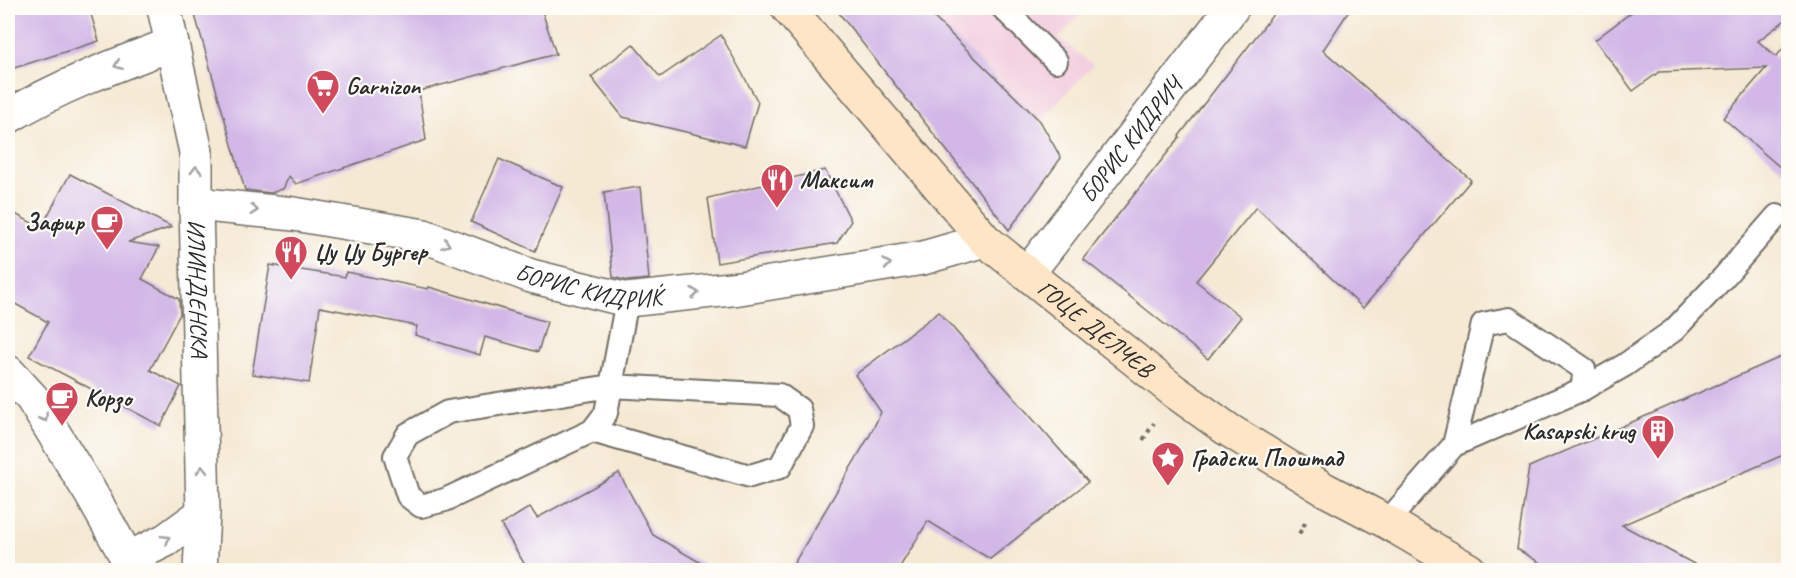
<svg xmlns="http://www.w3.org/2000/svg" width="1796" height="578" font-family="Caveat,sans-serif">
<rect width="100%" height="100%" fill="#fdfcf7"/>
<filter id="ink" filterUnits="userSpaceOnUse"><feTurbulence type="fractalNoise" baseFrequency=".0167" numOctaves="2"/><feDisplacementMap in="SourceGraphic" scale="12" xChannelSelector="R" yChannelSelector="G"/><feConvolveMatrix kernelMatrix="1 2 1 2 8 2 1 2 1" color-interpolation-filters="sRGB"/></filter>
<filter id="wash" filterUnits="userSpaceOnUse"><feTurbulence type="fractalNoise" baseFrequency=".008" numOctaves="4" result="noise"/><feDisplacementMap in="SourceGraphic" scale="24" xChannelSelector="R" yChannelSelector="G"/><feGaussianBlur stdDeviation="1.35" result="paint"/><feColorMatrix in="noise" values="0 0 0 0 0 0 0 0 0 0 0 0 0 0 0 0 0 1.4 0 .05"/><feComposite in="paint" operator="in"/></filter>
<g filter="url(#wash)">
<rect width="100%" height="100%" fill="#f5e9d4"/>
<polygon fill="#f3cfdf" points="924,8 1086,8 1059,38 1093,65 1040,121"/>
<g id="blocks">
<g fill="#d2b7e7">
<polygon points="8,8 89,8 99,41 8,70"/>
<polygon points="193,8 541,8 556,54 419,91 426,140 296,184 289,176 283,189 271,193 245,190"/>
<polygon points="835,8 924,8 1040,121 1061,158 1009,230"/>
<polygon points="1278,8 1351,8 1323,50 1471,180 1363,308 1256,207 1196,281 1241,317 1208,359 1083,259 1180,137 1179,136"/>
<polygon points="1637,8 1788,8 1788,18 1758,41 1776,57 1788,42 1788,174 1723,118 1766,68 1659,72 1633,91 1595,40"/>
<polygon points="721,35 758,102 745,146 623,117 591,77 633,44 660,77"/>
<polygon points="499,159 563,187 535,251 471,222"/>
<polygon points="825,170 851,221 837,243 717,263 708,198"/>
<polygon points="70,174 172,227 128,242 159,247 142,279 179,299 180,314 150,370 181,386 161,426 29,356 48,322 8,300 8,210 41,228"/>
<polygon points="640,187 649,279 628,281 613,277 604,192"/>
<polygon points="270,265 345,277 346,272 428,289 429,287 547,322 538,352 485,337 480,355 415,335 417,326 320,307 309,383 252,374"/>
<polygon points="939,312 1088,482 990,559 928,521 898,570 790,570 870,435 881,412 855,375"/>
<polygon points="1788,354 1788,453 1622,525 1705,570 1552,570 1517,549 1529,467"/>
<polygon points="619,473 653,535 713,570 528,570 501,525 530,507 537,518"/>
</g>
</g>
</g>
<g filter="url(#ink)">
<use href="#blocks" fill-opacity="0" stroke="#726e66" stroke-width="1.5"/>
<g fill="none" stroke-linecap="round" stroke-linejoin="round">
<g stroke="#726e66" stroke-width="26">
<g id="lane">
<polyline points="1003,8 1056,61"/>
<polyline points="592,431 750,476 780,467 802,426 799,409 779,395 611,386 448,412 408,434 395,456 408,496 421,506 445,500 592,431 606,413 627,300"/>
<polyline points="1454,445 1483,324 1509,319 1584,369 1583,389"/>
<polyline points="1387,522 1454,445 1583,389 1625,365 1674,330 1723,278 1777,216"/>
</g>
</g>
<g stroke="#726e66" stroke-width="36">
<g id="street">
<path id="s1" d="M 164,8 L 196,152 L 196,204 L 203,513 L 200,570"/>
<path d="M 8,117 C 59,86 116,65 172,44"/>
<path id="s2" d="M 196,204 L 294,214 L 424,236 L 531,276 L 627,300 L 740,288 L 923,258 L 985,240"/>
<path id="s3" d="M 1028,273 L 1232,8"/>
<polyline points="8,372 32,398 90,492 134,570"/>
<polyline points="127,559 166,540 203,513"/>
</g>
</g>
<g stroke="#726e66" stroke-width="36">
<g id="secondary">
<path id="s4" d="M 788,8 L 985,240 L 1174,391 L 1227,429 L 1324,489 L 1387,522 L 1469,570"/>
</g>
</g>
<g stroke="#726e66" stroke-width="4" stroke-dasharray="4.5 4.5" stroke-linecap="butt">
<polyline points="1143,440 1154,423"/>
<polyline points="1299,534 1306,521"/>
</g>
<use href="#lane" stroke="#fff" stroke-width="22"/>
<use href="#street" stroke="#fff" stroke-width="33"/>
<use href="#secondary" stroke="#fde5c5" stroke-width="33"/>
</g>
<defs><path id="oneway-chevron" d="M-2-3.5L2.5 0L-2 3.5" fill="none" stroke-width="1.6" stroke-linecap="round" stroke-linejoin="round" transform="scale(1.5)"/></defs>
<g stroke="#a0a0a0">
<use href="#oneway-chevron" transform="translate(118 65) rotate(159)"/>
<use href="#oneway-chevron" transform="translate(196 170) rotate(-90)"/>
<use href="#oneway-chevron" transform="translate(254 210) rotate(6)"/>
<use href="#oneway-chevron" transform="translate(446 244) rotate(21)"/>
<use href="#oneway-chevron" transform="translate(887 264) rotate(-9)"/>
<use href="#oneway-chevron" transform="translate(695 293) rotate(-6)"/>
<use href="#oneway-chevron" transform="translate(44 418) rotate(58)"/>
<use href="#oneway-chevron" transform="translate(202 470) rotate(-91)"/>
<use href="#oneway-chevron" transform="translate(166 539) rotate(-32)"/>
</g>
</g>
<defs>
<g id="supermarket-pin" transform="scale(1.725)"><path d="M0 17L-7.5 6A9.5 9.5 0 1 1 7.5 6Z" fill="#d1495b" stroke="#fdfcf7"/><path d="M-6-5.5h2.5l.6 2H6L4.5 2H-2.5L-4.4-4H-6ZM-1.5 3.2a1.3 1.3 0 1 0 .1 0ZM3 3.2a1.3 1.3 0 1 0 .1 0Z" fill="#fff"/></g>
<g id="restaurant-pin" transform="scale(1.725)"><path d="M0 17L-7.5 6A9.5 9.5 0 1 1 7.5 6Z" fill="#d1495b" stroke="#fdfcf7"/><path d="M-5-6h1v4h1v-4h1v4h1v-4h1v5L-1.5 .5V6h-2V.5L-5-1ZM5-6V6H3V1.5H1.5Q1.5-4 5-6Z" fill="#fff"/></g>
<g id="cafe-pin" transform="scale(1.725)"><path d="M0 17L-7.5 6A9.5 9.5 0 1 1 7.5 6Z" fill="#d1495b" stroke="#fdfcf7"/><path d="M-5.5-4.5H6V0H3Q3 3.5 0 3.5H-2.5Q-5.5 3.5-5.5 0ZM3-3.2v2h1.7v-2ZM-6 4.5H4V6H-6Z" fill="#fff"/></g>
<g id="building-pin" transform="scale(1.725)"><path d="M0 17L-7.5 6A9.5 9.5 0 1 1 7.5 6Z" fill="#d1495b" stroke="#fdfcf7"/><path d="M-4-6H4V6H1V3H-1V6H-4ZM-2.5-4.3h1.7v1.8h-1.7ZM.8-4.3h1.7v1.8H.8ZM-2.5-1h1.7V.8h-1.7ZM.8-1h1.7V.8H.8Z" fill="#fff"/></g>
<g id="sight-pin" transform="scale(1.725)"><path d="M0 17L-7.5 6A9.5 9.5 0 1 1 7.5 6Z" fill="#d1495b" stroke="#fdfcf7"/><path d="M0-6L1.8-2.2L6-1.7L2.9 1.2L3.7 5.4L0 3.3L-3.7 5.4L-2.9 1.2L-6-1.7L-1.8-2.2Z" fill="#fff"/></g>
</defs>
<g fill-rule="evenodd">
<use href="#supermarket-pin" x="323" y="86"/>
<use href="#restaurant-pin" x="777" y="180"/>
<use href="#cafe-pin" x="107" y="222"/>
<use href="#restaurant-pin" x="291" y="252"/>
<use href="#cafe-pin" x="62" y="398"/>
<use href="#building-pin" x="1658" y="431"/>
<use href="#sight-pin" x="1168" y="458"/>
</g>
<g text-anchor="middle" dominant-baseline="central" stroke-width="4.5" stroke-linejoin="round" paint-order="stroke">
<g font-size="24" font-weight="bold" fill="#2b2b2b" stroke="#fdfcf7" text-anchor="start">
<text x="346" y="86">Garnizon</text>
<text x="800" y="180">Максим</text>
<text x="84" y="222" text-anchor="end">Зафир</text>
<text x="314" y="252">Џу Џу Бургер</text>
<text x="85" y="398">Корзо</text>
<text x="1635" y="431" text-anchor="end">Kasapski krug</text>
<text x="1191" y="458">Градски Плоштад</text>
</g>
<g font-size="24" fill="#2b2b2b" stroke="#fdfcf7">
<text stroke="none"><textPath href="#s3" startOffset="168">БОРИС КИДРИЧ</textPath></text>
<text stroke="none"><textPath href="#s2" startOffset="404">БОРИС КИДРИЌ</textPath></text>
<text stroke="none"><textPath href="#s1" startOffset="284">ИЛИНДЕНСКА</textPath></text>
<text stroke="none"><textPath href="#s4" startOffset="446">ГОЦЕ ДЕЛЧЕВ</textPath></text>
</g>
</g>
<rect width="1796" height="578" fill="none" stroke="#fdfcf7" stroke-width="30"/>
</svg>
